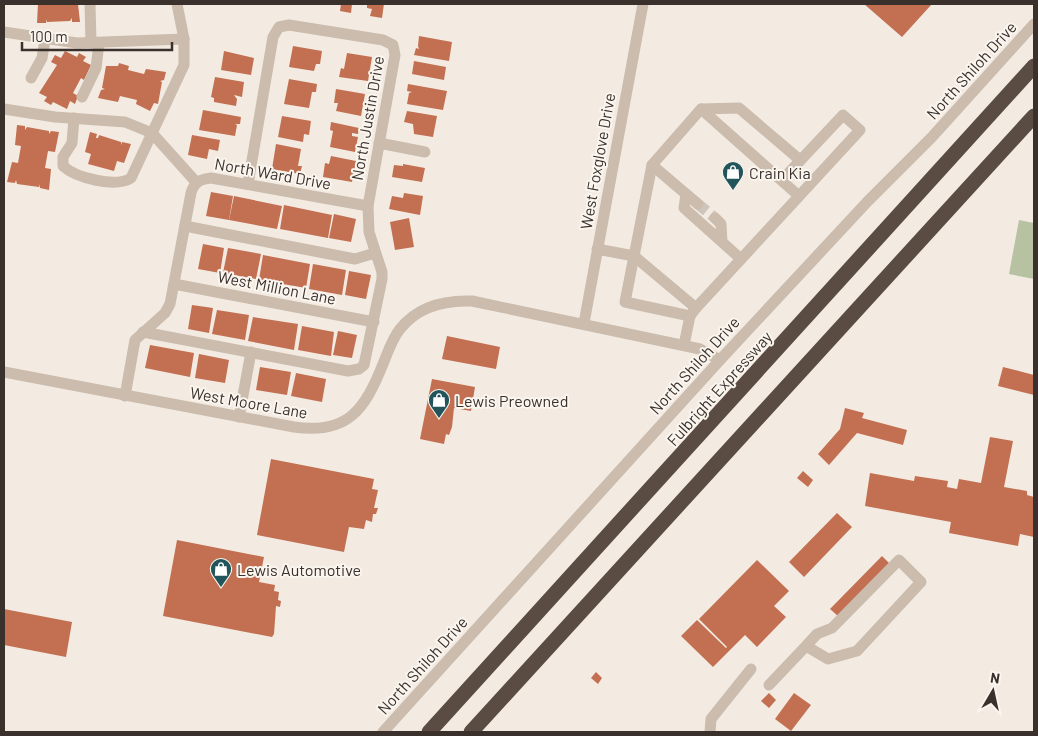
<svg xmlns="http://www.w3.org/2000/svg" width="1038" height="736" font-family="Barlow,sans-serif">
<rect width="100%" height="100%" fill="#f3ebe2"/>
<polygon fill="#b6c2a1" points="1019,220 1034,223 1034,279 1009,274"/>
<g fill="#c27051">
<polygon points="38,4 78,4 80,22 72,22 72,18 70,21 47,22 47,19 46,23 37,23"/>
<polygon points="341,4 352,4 351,13 340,11"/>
<polygon points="367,4 384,4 382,18 370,16 372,9 367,8"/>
<polygon points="864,4 932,4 902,37"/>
<polygon points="419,36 452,42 449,61 414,55 416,48 419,49 418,46"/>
<polygon points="293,46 322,51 320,64 316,64 314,71 289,67"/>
<polygon points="65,51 77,57 79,53 86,57 83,61 91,65 84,80 81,78 73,93 78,96 75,104 70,101 67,109 53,102 51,105 44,101 47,97 39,93 57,65 51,62 55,55 61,58"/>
<polygon points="224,51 254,58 251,75 221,70"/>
<polygon points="347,53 372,57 368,81 339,77 341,68 344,69"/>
<polygon points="414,61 446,67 444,80 412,74"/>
<polygon points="119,63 129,66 128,70 144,74 146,69 166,72 164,80 160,81 162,82 158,104 154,103 150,111 136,104 137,100 120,96 118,102 98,98 101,90 105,89 102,88 106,66 118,66"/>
<polygon points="215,77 244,82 242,97 234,95 237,99 236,106 214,102 214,98 211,97"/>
<polygon points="289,79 317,84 316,92 312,92 309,108 284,104"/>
<polygon points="408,84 447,91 443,110 407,104 409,93 412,92 407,91"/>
<polygon points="336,89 365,94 361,116 336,111 338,103 334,103"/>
<polygon points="203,110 241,117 240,124 235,124 237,125 235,136 199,130"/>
<polygon points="407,111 437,116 433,137 414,134 413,124 404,122"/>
<polygon points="282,116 311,121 309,135 304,134 303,142 278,137"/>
<polygon points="331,122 359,128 358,134 352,133 352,136 358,137 355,152 330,147 333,131 330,130"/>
<polygon points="17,125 25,126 25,130 27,127 49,131 49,134 51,131 59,132 55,152 48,151 45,168 51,169 49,190 40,188 39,184 39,187 17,184 16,180 15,183 7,182 12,162 18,163 21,146 15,145"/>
<polygon points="90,132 97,134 96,138 98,138 99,135 121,142 121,145 122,142 131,144 124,163 117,161 114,171 88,164 91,154 85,152"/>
<polygon points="192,135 220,140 218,151 209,149 207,159 188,155"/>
<polygon points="276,144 301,149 298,166 302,166 300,174 272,169"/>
<polygon points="331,156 356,161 352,182 323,177 325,163 329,164"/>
<polygon points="403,164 425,168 422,182 392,177 394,165 403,166"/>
<polygon points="211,192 233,196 229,220 206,216"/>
<polygon points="404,193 423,196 420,215 389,209 392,196 403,198"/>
<polygon points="234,196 282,206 277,229 229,220"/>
<polygon points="284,205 332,215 328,238 280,229"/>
<polygon points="334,214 356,219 351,242 329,238"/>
<polygon points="409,218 414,247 395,250 390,222"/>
<polygon points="203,244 224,248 220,273 198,269"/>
<polygon points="228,248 261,254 256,279 223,273"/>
<polygon points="263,255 310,264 306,288 259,280"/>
<polygon points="313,264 346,270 342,295 309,289"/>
<polygon points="349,271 371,275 366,299 345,295"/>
<polygon points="192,305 213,308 209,333 188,329"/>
<polygon points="217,310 249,315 245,340 212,334"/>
<polygon points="253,317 298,324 294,350 248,341"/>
<polygon points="302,326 334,332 331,356 298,350"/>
<polygon points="338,331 357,335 352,358 333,355"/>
<polygon points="447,336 500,347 496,369 442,359"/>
<polygon points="150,345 194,353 190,377 145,368"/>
<polygon points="199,354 229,360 225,383 195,378"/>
<polygon points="260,367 291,372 287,395 256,390"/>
<polygon points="1003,367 1034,375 1034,395 998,386"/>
<polygon points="296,373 326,379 322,402 291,396"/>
<polygon points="432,379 475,387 471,411 454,408 452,427 449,435 446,434 444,444 420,439"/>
<polygon points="845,408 864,413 862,418 907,430 903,445 857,433 829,465 818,454 840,429"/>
<polygon points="990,437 1013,441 1004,487 1027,491 1027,495 1034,497 1034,537 1020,534 1018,546 949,533 951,522 865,506 870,473 914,481 915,476 948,481 947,487 957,489 959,479 981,483"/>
<polygon points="271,459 374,479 372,489 378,490 374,508 378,508 376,514 373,514 372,522 366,520 364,529 349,527 344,552 257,535"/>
<polygon points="803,471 813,480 808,487 797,478"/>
<polygon points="837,513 852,527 804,577 789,562"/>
<polygon points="177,540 264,557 259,582 275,585 274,591 279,592 278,600 281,601 280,607 276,606 274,634 272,637 163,616"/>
<polygon points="882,556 891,565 839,617 830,609"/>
<polygon points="757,560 789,591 774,606 786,617 757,647 745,635 713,667 681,636 697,620 726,648 727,647 699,619"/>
<polygon points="4,609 72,622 66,657 4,645"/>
<polygon points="596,672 602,678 598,684 591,678"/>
<polygon points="769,693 776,700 769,708 761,701"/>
<polygon points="794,693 811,705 791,731 775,719"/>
</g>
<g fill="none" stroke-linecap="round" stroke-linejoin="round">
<polyline stroke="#cec6be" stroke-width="11" stroke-dasharray="11 5.5" stroke-linecap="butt" points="698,204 715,218"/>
<g stroke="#cbbcad" stroke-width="11">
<polyline points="90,4 91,43"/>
<polyline points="4,32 77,43 184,39"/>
<polyline points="31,78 42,58 45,40"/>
<polyline points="82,97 96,68 99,43"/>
<polyline points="4,109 55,117 125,122 152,133 196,182"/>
<polyline points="701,109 739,108 800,160"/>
<path d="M 74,118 L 72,143 L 63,157 L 63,166 C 76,178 116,188 131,178 L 184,65 L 184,39 L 177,4"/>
<polyline points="379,143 425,152"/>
<polyline points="652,165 686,194 684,208 741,259"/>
<polyline points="686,194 698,204"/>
<polyline points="715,218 721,224 722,242"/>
<polyline points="185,226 355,259 375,253"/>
<polyline points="597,249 634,256 625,302 690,316"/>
<polyline points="174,284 374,322"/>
<polyline points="696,308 634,256 652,165 701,109 799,196"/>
<polyline points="584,323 643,4"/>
<polyline points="143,332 348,371 359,369 364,365 382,279 382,272 369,232 368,206 395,55 393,45 383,40 289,25 279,27 273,37 248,184"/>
<polyline points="684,345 690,316 696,308 860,130 843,115 782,180"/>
<path d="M 4,372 L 294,427 C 348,435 365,409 383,364 C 388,352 392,339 400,329 C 418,306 445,300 472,301 L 700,349 L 720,360"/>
<path d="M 125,396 L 135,340 L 165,313 L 170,304 L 191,193 C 194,182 201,179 211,178 L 368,206"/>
<polyline points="239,417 251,352"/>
<polyline points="769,685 806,646 828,659 857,651 921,582 899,560 832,628 817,634 806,646"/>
<polyline points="383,732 720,360 868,201 932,137 1034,24"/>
<polyline points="710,732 711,719 751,669"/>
</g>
<g stroke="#5a4b43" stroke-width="15">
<polyline points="429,732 1034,66"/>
<polyline points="471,732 1034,116"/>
</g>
</g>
<defs>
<g id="shop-pin" transform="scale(1.125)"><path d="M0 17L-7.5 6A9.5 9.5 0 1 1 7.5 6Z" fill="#22555b" stroke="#faf5ee"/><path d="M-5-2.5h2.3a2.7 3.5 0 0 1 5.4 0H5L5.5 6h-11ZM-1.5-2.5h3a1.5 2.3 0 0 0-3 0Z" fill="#fff"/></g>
</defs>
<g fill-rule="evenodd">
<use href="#shop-pin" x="733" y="172"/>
<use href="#shop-pin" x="439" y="400"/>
<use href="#shop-pin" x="221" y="569"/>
</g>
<g text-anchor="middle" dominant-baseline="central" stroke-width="4" stroke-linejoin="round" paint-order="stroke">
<g font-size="16" fill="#3a312c" stroke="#faf5ee">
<text transform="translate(971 70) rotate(-48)">North Shiloh Drive</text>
<text transform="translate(367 118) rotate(-80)">North Justin Drive</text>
<text transform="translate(597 161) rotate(-80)">West Foxglove Drive</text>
<text transform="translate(273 173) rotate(10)">North Ward Drive</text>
<text transform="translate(277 287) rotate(11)">West Million Lane</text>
<text transform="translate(694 365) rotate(-48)">North Shiloh Drive</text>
<text transform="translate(719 388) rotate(-48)">Fulbright Expressway</text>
<text transform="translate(249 402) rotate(10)">West Moore Lane</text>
<text transform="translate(422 665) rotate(-48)">North Shiloh Drive</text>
</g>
<g font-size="16" fill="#3a312c" stroke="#faf5ee" text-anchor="start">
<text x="749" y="172">Crain Kia</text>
<text x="455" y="400">Lewis Preowned</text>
<text x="237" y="569">Lewis Automotive</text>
</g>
</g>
<rect width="1038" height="736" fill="none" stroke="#3a312c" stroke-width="10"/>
<g transform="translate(993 691) rotate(9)" stroke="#faf5ee" stroke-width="4" paint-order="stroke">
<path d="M0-4L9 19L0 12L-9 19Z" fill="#3a312c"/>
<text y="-8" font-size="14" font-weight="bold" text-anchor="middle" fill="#3a312c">N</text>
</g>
<path d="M22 42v8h150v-8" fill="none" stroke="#3a312c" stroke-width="2.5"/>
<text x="30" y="42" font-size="15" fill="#3a312c" stroke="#faf5ee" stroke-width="4" paint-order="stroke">100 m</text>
</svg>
